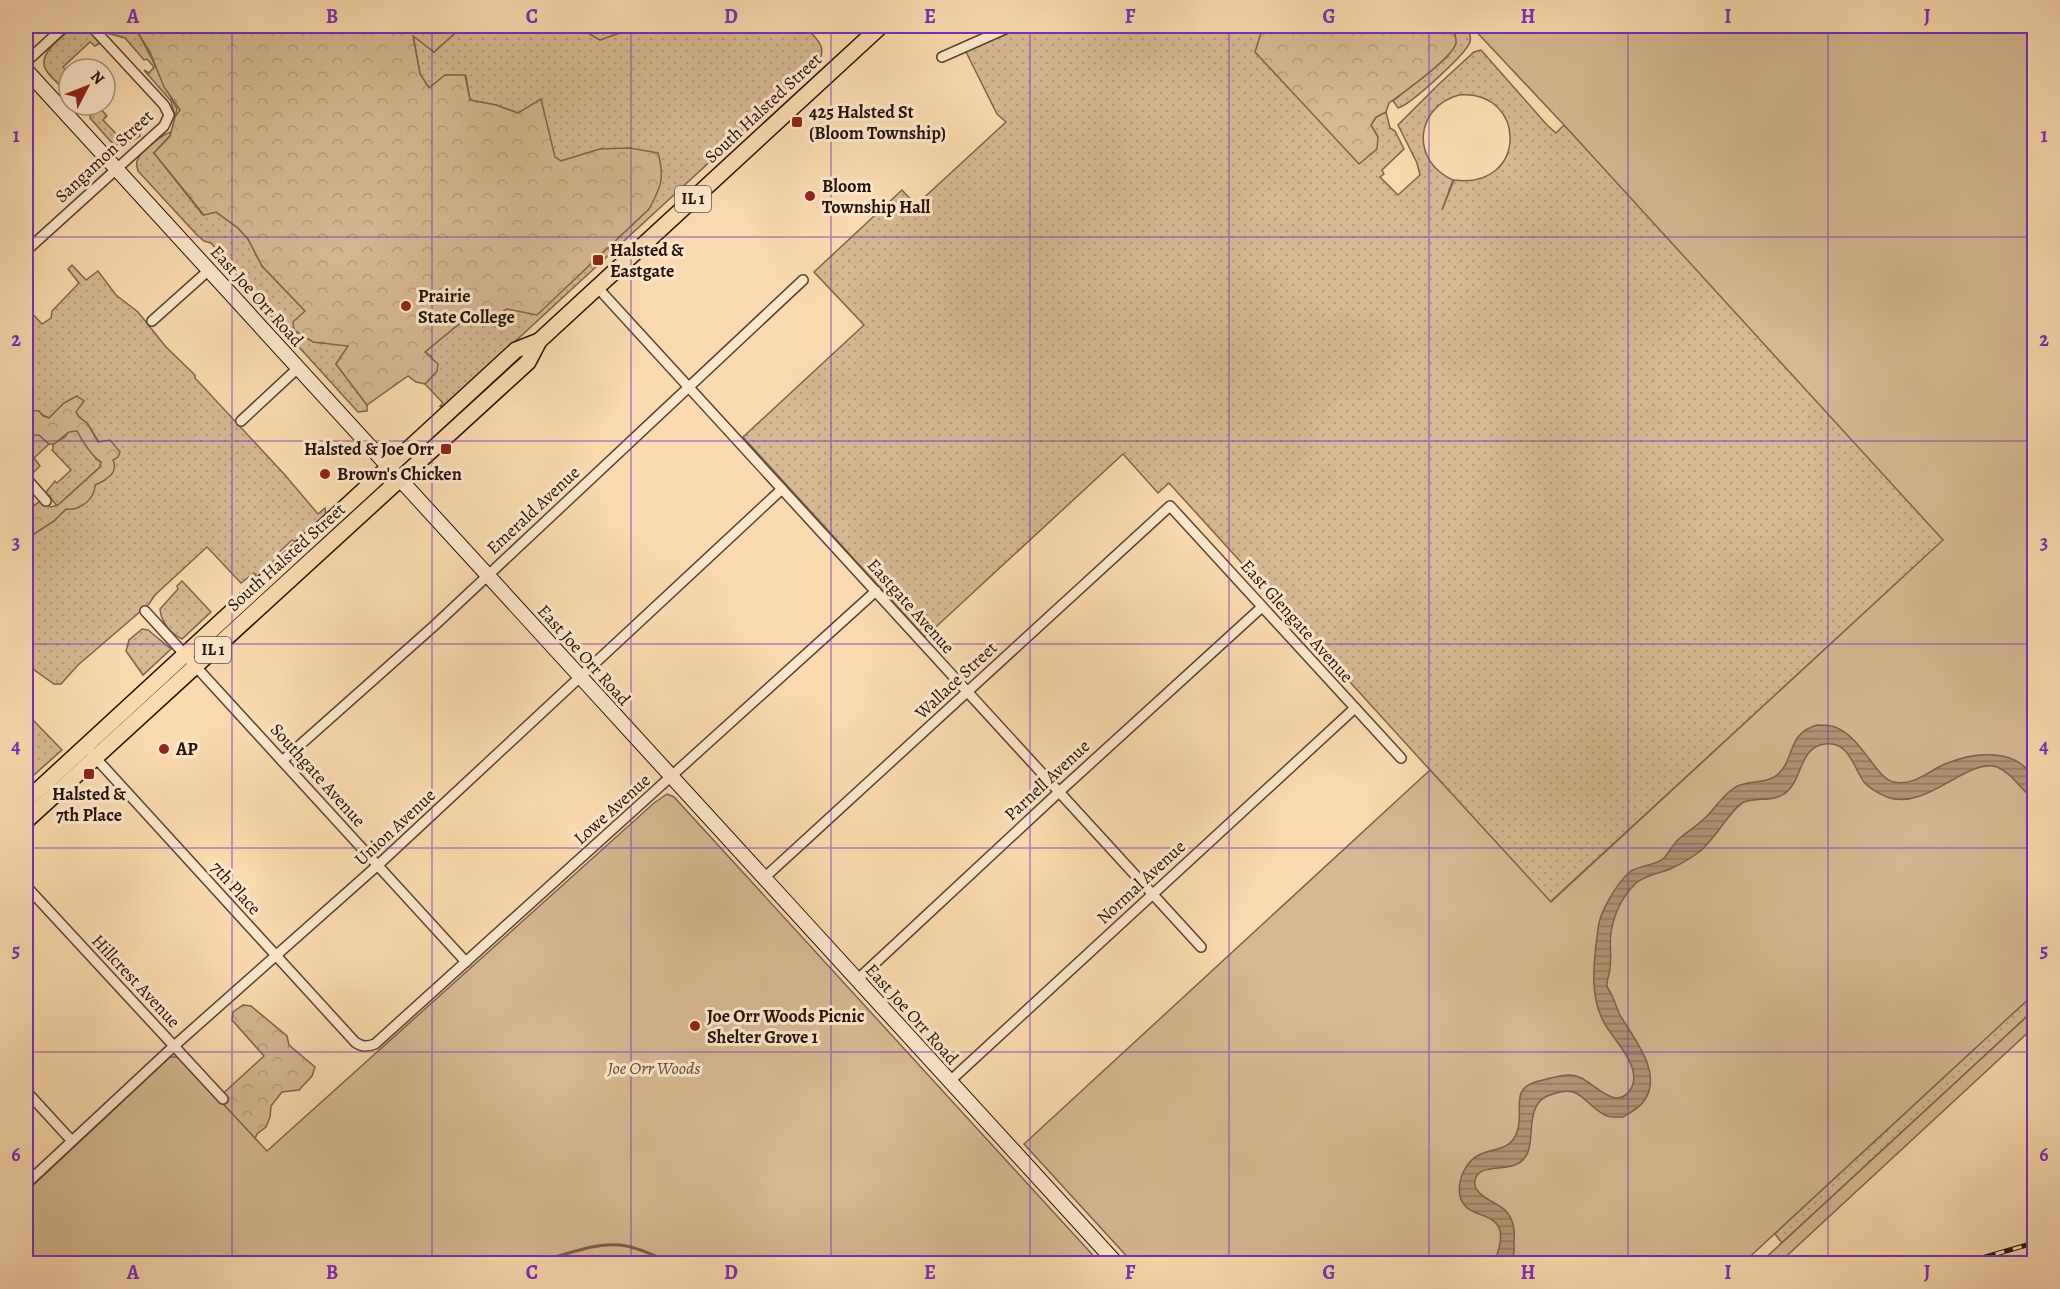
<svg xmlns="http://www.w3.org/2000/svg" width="2060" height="1289" font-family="Alegreya,serif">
<defs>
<pattern id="grass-dots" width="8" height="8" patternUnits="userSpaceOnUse" patternTransform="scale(1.5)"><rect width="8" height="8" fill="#d6b892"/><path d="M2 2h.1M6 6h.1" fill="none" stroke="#b89d7d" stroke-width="1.8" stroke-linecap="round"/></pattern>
<pattern id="forest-crowns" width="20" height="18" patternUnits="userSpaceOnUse" patternTransform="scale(1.5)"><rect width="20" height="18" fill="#d6b892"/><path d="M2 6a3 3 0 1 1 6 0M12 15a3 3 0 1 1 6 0" fill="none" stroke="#b89d7d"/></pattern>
<pattern id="water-rules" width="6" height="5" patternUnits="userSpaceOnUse" patternTransform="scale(1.5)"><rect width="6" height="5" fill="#b29676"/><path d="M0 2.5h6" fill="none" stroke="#91795f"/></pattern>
</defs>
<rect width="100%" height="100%" fill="#fadaae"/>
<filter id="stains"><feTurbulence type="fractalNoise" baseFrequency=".00333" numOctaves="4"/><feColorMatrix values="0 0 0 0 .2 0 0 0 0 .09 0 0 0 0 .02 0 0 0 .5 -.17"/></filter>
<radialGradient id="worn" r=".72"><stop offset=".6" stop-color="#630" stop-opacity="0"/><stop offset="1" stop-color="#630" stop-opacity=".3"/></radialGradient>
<g fill="url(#grass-dots)" stroke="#7e644e" stroke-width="1.5" fill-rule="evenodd">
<path d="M 75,26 L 85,26 L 100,43 L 95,46 L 90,42 L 63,67 L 69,73 L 69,91 L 66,92 C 60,85 51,78 46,70 C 36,54 64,35 75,26 Z"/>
<path d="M 100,26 C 112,26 123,29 135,28 C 152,55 162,82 177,109 L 175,117 L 171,101 L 144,70 L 149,73 L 154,67 L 147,59 L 144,60 L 125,38 L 107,33 Z"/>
<path d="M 449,26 L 576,26 L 600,40 L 639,26 L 804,26 C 814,36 828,46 819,61 L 444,407 L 440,406 L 443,403 L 425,384 L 437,371 L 431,356 L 425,352 L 465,319 L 495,316 L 507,309 L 600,149 L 561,161 L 553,156 L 518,113 L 496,105 L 470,100 L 466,76 L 445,75 L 429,88 L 420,74 L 413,35 L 434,52 L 454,34 Z"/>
<path d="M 1021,26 L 1269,26 L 1261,33 L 1378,137 L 1371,125 L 1376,117 L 1386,112 L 1390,128 L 1395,131 L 1404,149 L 1382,170 L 1384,174 L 1380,177 L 1398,195 L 1420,175 L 1417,163 L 1398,125 L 1439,84 L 1474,52 L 1481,50 L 1547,125 L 1556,133 L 1564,125 L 1959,540 L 1924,558 L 1550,902 L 1169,483 L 1158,493 L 1123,454 L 925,637 L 743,437 L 864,325 L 814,272 L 902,190 L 916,205 L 1006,122 L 997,114 L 965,50 ZM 1459,95 C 1528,90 1528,190 1454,180 L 1442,210 L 1453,180 C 1410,161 1415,107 1459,95 Z"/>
<path d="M 1450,26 L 1463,26 C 1468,31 1472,35 1470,42 C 1466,54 1410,105 1398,108 L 1393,101 L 1447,57 L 1455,34 Z"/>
<polygon points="97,105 107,116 103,120 121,139 136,126 140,131 140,136 123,146 113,144 90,118 91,109"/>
<path d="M 171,132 L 170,136 L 154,153 L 203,215 L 216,212 L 238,228 L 248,239 L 262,266 L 305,311 L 313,342 L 349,345 L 336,364 L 367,405 L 367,411 L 358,412 L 239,281 L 233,267 L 211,243 L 204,241 L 197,235 L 138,171 C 137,167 136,165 137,161 C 139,152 163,134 171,132 Z"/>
<path d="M 72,265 L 86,280 L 98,271 L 116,295 L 138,312 L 166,347 L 195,375 L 195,378 L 285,475 L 318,514 L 325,508 L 326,515 L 297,542 L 292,540 L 275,556 L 279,559 L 256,580 L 252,578 L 256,575 L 254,573 L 241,583 L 207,547 L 155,595 L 149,604 L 78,665 L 61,684 L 54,684 L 26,664 L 26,539 L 54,521 L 66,509 C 82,511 91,498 95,485 L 105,480 L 99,442 L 87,423 L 79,417 L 76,412 L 77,396 L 64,403 L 49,418 L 30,409 L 26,410 L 26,329 L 31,324 L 26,318 L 26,307 L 42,324 L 51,318 L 52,311 L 79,283 L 68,269 Z"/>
<polygon points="69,431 77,431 93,452 96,459 101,462 100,467 57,506 46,492 55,481 57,483 71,470 52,450 53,449 53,444 65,437"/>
<polygon points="39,435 49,444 34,458 40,466 32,474 26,468 26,436"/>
<path d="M 182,581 L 211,612 L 182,639 C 170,633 161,622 160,609 L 178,589 L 177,586 Z"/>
<polygon points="142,629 148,630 171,649 143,675 126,651 129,640"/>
<polygon points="32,719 62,750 26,782 26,724"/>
<polygon points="2034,937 2034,1010 1782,1243 1775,1234"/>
</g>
<g fill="url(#forest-crowns)" stroke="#7e644e" stroke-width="1.5">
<path d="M 113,26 L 449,26 L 454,34 L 434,52 L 413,36 L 420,74 L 429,88 L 445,75 L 465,75 L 470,100 L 496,105 L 518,113 L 541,99 L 555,157 L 561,161 L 600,149 L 630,148 L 658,153 C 665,178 661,187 649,209 L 537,315 L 507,309 L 495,316 L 465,319 L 425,352 L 438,364 L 437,371 L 425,384 L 416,382 L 408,376 L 367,405 L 336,364 L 348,346 L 313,342 L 294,330 L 293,322 L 305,311 L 262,266 L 248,239 L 238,228 L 216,212 L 204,215 L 154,153 L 170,136 L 175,117 L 180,110 L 164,87 L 150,52 L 135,28 L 119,29 Z"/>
<polygon points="576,26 639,26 600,40"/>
<path d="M 1269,26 L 1450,26 C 1453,31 1457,36 1456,43 C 1453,57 1403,93 1389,103 L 1386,112 L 1376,117 L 1371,125 L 1378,137 L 1377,149 L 1359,164 L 1255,52 L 1261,33 Z"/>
<path d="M 77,396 L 84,401 L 76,412 L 79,417 L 87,423 L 98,442 L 110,440 L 120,452 L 118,457 L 113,460 C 119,473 106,480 95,485 C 95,499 80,511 66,509 L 54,521 L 26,539 C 26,523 24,509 41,501 L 51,507 L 58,505 L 100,467 L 101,462 C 93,458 81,439 77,431 L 69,432 L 54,444 L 49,444 L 39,435 L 26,436 L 26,410 L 39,411 L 43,416 L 49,418 L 64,403 Z"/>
<polygon points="243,1005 251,1006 287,1036 289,1045 315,1067 312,1076 299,1090 282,1092 271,1106 270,1117 266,1127 257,1134 255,1139 247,1140 218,1098 264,1056 232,1020 233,1012"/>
</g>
<g fill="#d6b892" stroke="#7e644e" stroke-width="1.5">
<polygon points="1471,26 2034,26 2034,994 1743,1263 1133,1263 1024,1144 1430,770 1551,902 1943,540 1564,125"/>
<polygon points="667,794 674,797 1100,1263 26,1264 26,1192 170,1057 178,1057 183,1061 267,1151 654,803"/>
<polygon points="2034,1010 2034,1027 1779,1263 1760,1263"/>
</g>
<path fill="url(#water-rules)" stroke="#7a614a" stroke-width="1.5" d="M 1817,725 C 1823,725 1830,725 1835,727 C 1862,737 1876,779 1894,782 C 1915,786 1928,771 1945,764 C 1973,752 2021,746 2034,782 C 2036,787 2035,794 2034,800 C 2022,791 2012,773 1997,767 C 1968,757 1925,812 1887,797 C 1880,794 1869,788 1864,782 C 1854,769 1849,740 1825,744 C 1798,747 1803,782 1784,794 C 1772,802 1757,797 1744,802 C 1731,808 1715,840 1699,852 C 1691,858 1681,864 1672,868 C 1660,874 1646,874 1635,884 C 1622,897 1614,915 1611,932 C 1609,944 1612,956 1610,968 C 1610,974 1606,981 1607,986 C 1608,990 1612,994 1613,998 C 1616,1004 1617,1009 1620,1015 C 1633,1038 1664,1073 1644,1101 C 1639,1108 1630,1113 1623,1117 C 1617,1117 1609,1118 1605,1115 C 1583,1104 1582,1084 1553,1094 C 1546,1096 1539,1100 1536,1107 C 1529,1120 1533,1138 1528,1152 C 1518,1178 1480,1159 1475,1180 C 1472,1196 1496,1201 1506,1211 C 1513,1219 1515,1231 1514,1241 C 1514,1249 1515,1256 1511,1263 L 1494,1263 C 1519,1202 1466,1226 1460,1196 C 1457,1180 1466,1160 1481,1154 C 1495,1148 1511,1150 1517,1132 C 1525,1111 1508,1088 1539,1081 C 1552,1078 1567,1072 1579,1077 C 1593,1082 1616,1112 1630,1090 C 1644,1070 1616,1042 1606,1026 C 1588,997 1594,961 1598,929 C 1599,913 1618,881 1631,871 C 1641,865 1657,865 1664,858 C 1670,851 1674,842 1681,837 C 1690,830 1698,825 1706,817 C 1716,807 1722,796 1734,788 C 1747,779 1765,785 1777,775 C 1796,759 1786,734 1817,725 Z"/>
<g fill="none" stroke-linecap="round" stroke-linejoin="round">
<path stroke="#7a614a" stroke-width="3" d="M 459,1264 C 475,1255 514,1264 533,1262 C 562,1258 590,1242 620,1245 C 638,1247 657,1257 673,1264"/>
<g stroke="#5b4332" stroke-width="12">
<g id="street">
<polyline points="942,57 1012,26"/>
<polyline points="26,62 65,26"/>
<polyline points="26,251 164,126 169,115 164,105 91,26"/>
<polyline points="597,287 1201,947"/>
<polyline points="152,321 209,270"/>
<polyline points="241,421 298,368"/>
<polyline points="26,478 46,501"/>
<polyline points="145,611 466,962"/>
<path d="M 92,754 L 355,1042 C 362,1047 367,1047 375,1044 L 876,591"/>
<polyline points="282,761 435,625 803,280"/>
<polyline points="764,878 1170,506 1401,758"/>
<polyline points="26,886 223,1099"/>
<polyline points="857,980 1059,792 1262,607"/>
<polyline points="950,1081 1355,708"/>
<polyline points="26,1091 71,1140"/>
<polyline points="26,1184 174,1046 378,865 782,489"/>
</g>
</g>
<g stroke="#261109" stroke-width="16">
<polyline id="secondary" points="26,70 1117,1264"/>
</g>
<g stroke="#261109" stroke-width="18">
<g id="primary">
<polyline points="26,801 516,350 539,341"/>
<polyline points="26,821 528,362 539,341 881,26"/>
</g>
</g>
<use href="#street" stroke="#fce7ca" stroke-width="9"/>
<use href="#secondary" stroke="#fce7ca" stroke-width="14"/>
<use href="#primary" stroke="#fadaae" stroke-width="15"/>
<g stroke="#261109" stroke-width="5">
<polyline id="rail" points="1961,1264 2034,1243"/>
</g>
<use href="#rail" stroke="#fce7ca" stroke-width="3" stroke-dasharray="9" stroke-linecap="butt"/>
</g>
<path fill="none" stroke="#7b2cbf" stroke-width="1.5" stroke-opacity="0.55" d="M 232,26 L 232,1264M 432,26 L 432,1264M 631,26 L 631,1264M 831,26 L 831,1264M 1030,26 L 1030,1264M 1229,26 L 1229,1264M 1429,26 L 1429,1264M 1628,26 L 1628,1264M 1828,26 L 1828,1264M 26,237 L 2034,237M 26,441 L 2034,441M 26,644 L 2034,644M 26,848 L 2034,848M 26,1052 L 2034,1052"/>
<g fill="#8f2418" stroke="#fce7ca" stroke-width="2">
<rect x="791" y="116" width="12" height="12" rx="3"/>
<circle cx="810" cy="196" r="6"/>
<rect x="592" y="254" width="12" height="12" rx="3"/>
<circle cx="406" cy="306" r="6"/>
<rect x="440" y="443" width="12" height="12" rx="3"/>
<circle cx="325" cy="474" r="6"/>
<circle cx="164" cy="749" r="6"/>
<rect x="83" y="768" width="12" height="12" rx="3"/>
<circle cx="695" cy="1026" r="6"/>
</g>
<g text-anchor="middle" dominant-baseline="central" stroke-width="6" stroke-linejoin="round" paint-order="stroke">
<g fill="#fce7ca" stroke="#665143" stroke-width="1.5">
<rect x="675" y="186" width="36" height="26" rx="4.5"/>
<rect x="195" y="637" width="36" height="26" rx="4.5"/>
</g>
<g font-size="16" font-weight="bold" fill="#261109">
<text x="693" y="199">IL 1</text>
<text x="213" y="650">IL 1</text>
</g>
<g font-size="18" fill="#261109" stroke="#fce7ca">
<text transform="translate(763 108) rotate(-43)">South Halsted Street</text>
<text transform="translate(104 156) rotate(-43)">Sangamon Street</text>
<text transform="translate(257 296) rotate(48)">East Joe Orr Road</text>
<text transform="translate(533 510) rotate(-43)">Emerald Avenue</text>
<text transform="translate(286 557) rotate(-42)">South Halsted Street</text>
<text transform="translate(911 606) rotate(48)">Eastgate Avenue</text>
<text transform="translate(1297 621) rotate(48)">East Glengate Avenue</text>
<text transform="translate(584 655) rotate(48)">East Joe Orr Road</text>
<text transform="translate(956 680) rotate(-43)">Wallace Street</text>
<text transform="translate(318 775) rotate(48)">Southgate Avenue</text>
<text transform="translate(1047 780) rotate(-43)">Parnell Avenue</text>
<text transform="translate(612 809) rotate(-42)">Lowe Avenue</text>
<text transform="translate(395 827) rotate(-43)">Union Avenue</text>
<text transform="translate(1141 882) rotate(-43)">Normal Avenue</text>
<text transform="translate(236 888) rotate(48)">7th Place</text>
<text transform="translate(136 981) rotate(47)">Hillcrest Avenue</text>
<text transform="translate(912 1014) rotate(48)">East Joe Orr Road</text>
</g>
<g font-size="18" font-weight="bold" fill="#261109" stroke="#fce7ca" text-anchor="start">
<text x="809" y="112">425 Halsted St<tspan x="809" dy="21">(Bloom Township)</tspan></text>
<text x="822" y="186">Bloom<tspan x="822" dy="21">Township Hall</tspan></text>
<text x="610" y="250">Halsted &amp;<tspan x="610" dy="21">Eastgate</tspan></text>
<text x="418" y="296">Prairie<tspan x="418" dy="21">State College</tspan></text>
<text x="434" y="449" text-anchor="end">Halsted &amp; Joe Orr</text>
<text x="337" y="474">Brown's Chicken</text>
<text x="176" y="749">AP</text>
<text x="89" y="794" text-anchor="middle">Halsted &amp;<tspan x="89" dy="21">7th Place</tspan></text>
<text x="707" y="1016">Joe Orr Woods Picnic<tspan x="707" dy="21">Shelter Grove 1</tspan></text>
</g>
<g font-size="18" font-style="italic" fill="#644b39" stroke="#fce7ca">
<text x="654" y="1068">Joe Orr Woods</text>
</g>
</g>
<rect width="2060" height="1289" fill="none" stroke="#fadaae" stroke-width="66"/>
<g transform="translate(87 87) rotate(48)"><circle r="28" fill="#fce7ca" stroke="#a6917d" stroke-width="1.5"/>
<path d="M0-4.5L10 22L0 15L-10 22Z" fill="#8f2418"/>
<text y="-9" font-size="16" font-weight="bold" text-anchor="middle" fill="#261109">N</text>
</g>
<rect x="33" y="33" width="1994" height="1223" fill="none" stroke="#7b2cbf" stroke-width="2"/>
<g font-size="20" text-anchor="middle" font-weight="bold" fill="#7b2cbf">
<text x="133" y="23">A</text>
<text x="332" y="23">B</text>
<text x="532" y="23">C</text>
<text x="731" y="23">D</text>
<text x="930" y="23">E</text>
<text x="1130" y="23">F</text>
<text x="1329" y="23">G</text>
<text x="1528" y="23">H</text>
<text x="1728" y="23">I</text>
<text x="1927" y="23">J</text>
<text x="16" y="142">1</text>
<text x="2044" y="142">1</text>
<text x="16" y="346">2</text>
<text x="2044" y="346">2</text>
<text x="16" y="549">3</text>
<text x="2044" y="549">3</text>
<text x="16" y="753">4</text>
<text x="2044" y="753">4</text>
<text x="16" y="957">5</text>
<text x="2044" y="957">5</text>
<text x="16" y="1161">6</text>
<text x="2044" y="1161">6</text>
<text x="133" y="1279">A</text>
<text x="332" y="1279">B</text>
<text x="532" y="1279">C</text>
<text x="731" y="1279">D</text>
<text x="930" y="1279">E</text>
<text x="1130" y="1279">F</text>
<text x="1329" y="1279">G</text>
<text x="1528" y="1279">H</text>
<text x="1728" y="1279">I</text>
<text x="1927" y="1279">J</text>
</g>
<rect width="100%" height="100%" filter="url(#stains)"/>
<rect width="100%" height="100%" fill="url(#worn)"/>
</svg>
